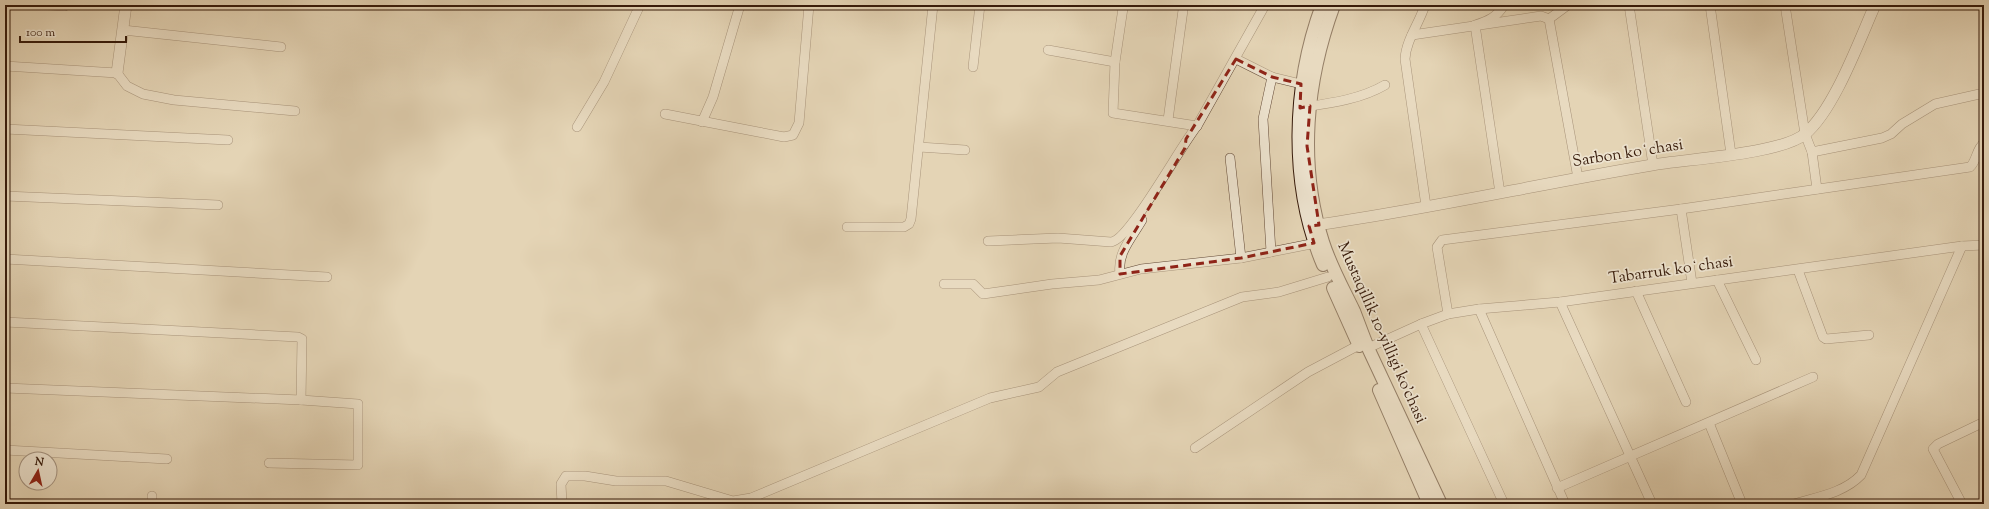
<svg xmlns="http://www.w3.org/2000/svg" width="1989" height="509" font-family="'Sorts Mill Goudy',serif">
<rect width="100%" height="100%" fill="#e4d4b5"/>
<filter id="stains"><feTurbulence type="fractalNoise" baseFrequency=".005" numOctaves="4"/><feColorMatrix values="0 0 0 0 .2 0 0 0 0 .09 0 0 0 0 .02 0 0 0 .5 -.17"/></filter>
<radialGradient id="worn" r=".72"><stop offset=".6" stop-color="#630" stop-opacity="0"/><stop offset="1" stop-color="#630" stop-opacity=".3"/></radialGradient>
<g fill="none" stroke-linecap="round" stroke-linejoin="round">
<g stroke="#624835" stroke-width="10">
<g id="minor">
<polyline points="48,5 65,6"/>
<path d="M 1425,5 C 1419,24 1406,40 1405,59 L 1426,206"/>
<polyline points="1629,5 1653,165"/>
<polyline points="1710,5 1731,154"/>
<polyline points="1785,5 1805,134 1812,152 1882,138 1891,134 1902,124 1935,104 1984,93"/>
<polyline points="1123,8 1115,62 1113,113 1197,126"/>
<polyline points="1549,19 1568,5"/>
<polyline points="123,30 281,47"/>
<polyline points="1412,35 1541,16 1549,19 1578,178"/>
<polyline points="1048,50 1115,62"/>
<polyline points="1236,59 1272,77 1301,84"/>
<polyline points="5,66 117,73 127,86 143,94 174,100 295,111"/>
<polyline points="973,67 980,5"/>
<path d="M 1305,107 C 1332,103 1361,99 1385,85"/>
<polyline points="665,114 784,137 793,135 799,123 809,5"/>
<polyline points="1168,120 1183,10"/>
<polyline points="702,122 713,97 740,5"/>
<polyline points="577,127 604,82 640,5"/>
<polyline points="5,129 228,140"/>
<polyline points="919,147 965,150"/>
<polyline points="1812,152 1817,189"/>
<polyline points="1230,158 1241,258"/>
<path d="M 1500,193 L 1475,25 C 1488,21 1497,17 1504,5"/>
<polyline points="5,196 218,205"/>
<polyline points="1681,209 1692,283"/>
<polyline points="847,227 904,227 909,224 911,219 933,5"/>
<path d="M 988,241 L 1058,238 L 1111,242 C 1129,241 1181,145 1197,126 L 1265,5"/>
<polyline points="1271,252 1263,119 1272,77"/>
<polyline points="5,259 327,277"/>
<polyline points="1798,270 1823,337 1826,339 1869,335"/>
<path d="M 1120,274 C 1117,253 1131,239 1142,220"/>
<polyline points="1717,280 1756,360"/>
<polyline points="944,284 973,284 983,294 1052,284 1099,280 1141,269 1241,258 1321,242"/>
<polyline points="1636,291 1686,402"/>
<polyline points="1560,302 1652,504"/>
<polyline points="1479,309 1565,504"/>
<path d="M 1448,314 L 1437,247 L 1442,240 L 1681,209 L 1970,167 C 1977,161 1976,149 1984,143"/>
<polyline points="5,322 298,337 302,339 301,400"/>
<polyline points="1421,324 1504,504"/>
<polyline points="1368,348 1421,324 1448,314 1479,309 1560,302 1962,246 1984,245"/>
<polyline points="5,388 301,400 358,404 358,465 269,463"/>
<polyline points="1709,423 1742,504"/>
<polyline points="1195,448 1308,372 1359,345"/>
<polyline points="5,450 167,459"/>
<polyline points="1557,488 1813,377"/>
<polyline points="152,496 152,504"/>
<polyline points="5,503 51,504"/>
<polyline points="562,504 561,484 566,476 585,476 616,481 666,481 733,501 751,498 990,398 1039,387 1057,372 1242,297 1279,292 1328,277"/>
<path d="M 1794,504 C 1817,497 1844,493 1861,475 L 1962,246"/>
<polyline points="1962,504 1933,449 1938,444 1984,422"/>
</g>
</g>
<g stroke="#624835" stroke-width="12">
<g id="tertiary">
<polyline points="117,73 126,5"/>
<path d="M 1310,226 C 1425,210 1538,184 1652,165 C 1687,159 1781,154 1805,134 C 1834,110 1859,41 1875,5"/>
</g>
</g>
<g stroke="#361a0a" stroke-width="14">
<g id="secondary">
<path d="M 1322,5 C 1292,86 1289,185 1323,265"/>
<path d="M 1334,5 C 1306,81 1298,164 1323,242 C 1331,267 1343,288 1354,311 C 1359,324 1364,338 1369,350 C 1393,402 1417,453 1441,504"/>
<polyline points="1333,288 1359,346"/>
<polyline points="1379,390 1429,504"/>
</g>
</g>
<use href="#minor" stroke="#ede3cf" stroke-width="9"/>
<use href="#tertiary" stroke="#ede3cf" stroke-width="11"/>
<use href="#secondary" stroke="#ede3cf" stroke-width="12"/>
</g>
<path d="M0 0H1989V509H0ZM 1236,59 L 1272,77 L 1301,84 L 1300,108 L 1310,106 L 1307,146 L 1319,225 L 1309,226 L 1314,243 L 1241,258 L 1120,274 L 1120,256 L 1185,148 L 1186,139 Z" fill="#e4d4b5" fill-opacity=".55" fill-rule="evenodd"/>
<path fill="none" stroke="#8f2418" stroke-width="3" stroke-dasharray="8 5" stroke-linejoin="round" d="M 1236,59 L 1272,77 L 1301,84 L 1300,108 L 1310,106 L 1307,146 L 1319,225 L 1309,226 L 1314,243 L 1241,258 L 1120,274 L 1120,256 L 1185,148 L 1186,139 Z"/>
<g text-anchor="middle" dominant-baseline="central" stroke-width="3.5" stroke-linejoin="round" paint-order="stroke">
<g font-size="16" fill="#361a0a" stroke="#ede3cf">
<text transform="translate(1628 154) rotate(-9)">Sarbon koʻchasi</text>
<text transform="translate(1671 271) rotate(-8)">Tabarruk koʻchasi</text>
<text transform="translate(1381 333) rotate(66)">Mustaqillik 10-yilligi ko'chasi</text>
</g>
</g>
<rect width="1989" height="509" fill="none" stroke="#e4d4b5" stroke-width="20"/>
<rect x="6" y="6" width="1977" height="497" fill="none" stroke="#361a0a" stroke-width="2"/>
<rect x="10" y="10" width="1969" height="489" fill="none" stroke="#361a0a"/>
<g transform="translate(38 471) rotate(9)"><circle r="19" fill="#ede3cf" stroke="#a49380"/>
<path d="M0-3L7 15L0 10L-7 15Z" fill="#8f2418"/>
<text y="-6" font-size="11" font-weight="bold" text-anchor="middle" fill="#361a0a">N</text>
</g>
<path d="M20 36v6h106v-6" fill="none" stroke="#361a0a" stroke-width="2"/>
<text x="26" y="36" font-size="12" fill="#361a0a" stroke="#ede3cf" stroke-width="3" paint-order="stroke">100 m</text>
<rect width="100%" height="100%" filter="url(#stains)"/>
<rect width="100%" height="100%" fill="url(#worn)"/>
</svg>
